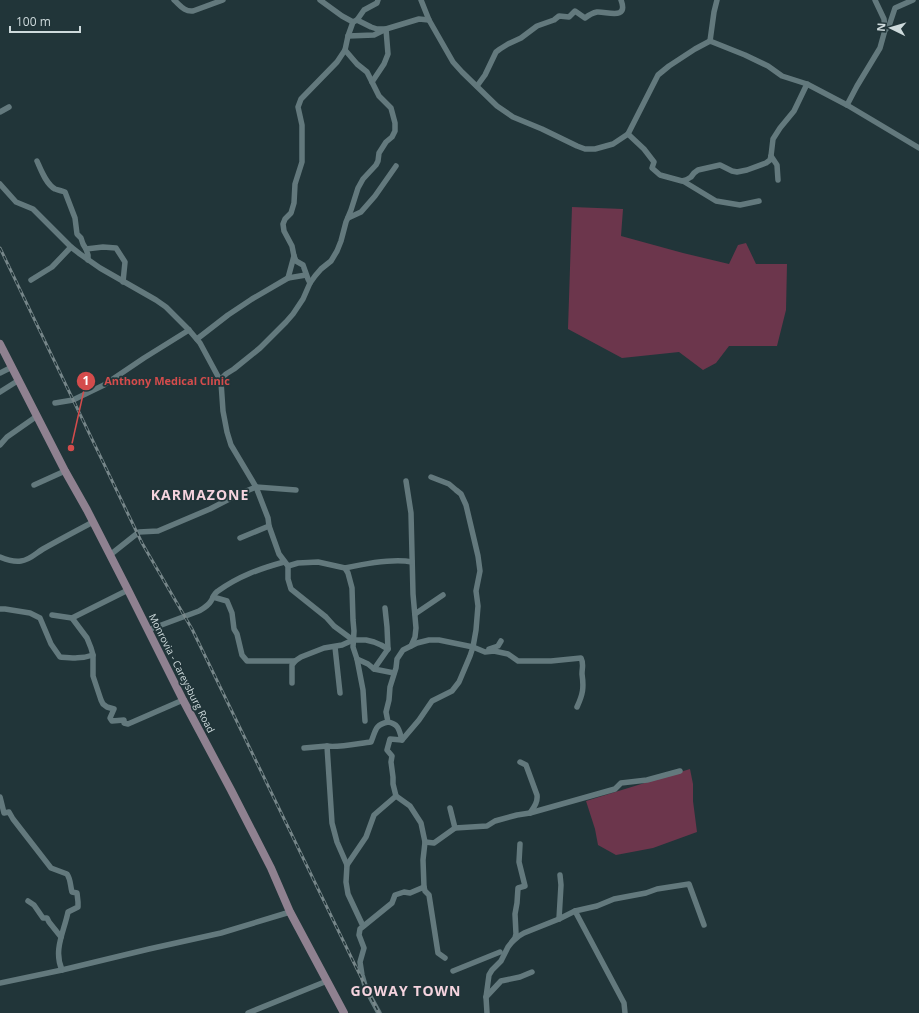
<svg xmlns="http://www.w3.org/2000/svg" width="919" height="1013" font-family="'Open Sans',sans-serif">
<rect width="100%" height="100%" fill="#213539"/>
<g fill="#6c364c">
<polygon points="572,207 623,209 621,236 683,253 729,264 738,245 746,243 756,264 787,264 786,310 777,346 729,346 716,363 703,370 679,352 622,358 568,329"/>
<polygon points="690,769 693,784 693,801 697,832 653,848 616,855 598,845 595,829 586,801"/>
</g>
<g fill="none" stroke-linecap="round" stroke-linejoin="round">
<g stroke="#63797d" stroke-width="5.5">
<path d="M 174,0 C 180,5 184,12 193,11 L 223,0"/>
<polyline points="320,0 342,16 353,22 357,20 371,27 377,29 386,29 419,19 429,20"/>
<polyline points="421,0 429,20 453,62 462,72 497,106 513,117 542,129 577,146 585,149 595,149 613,144 628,134 658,75 669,66 695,49 710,41 745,55 768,66 782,76 807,84 847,105 919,148"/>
<polyline points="875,0 884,19 885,30"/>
<polyline points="357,20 364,10 377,3 378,0"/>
<polyline points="348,36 374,35 386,29 388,54 384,64 372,82"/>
<polyline points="710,41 714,12 717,0"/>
<path d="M 477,86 L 485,75 L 496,52 L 500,49 L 508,44 L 521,38 L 537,26 L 554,20 L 559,16 L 569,17 L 575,11 L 585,18 C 589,15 592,13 597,12 C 606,11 629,21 621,0"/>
<polyline points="847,105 857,86 880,48 885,30 889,26 895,8 913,0"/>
<polyline points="0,112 9,107"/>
<polyline points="628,134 644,149 654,162 652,168 660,175 682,181 686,180 691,177 694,173 698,170 720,165 732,171 737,172 747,170 766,163 770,160 771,156 773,139 780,128 794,111 807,84"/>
<polyline points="771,156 777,165 778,180"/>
<path d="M 37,161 C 41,170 46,184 55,189 C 58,190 62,191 65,192 L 75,218 L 77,234 L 81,238 L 83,244 L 86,249 L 88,255 L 88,260"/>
<polyline points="683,181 716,201 740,205 759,201"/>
<polyline points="0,184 16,202 33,209 71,247 80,254 100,268 156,300 166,307 189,330 200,343 221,382 223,411 227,432 231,445 256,487 268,518 269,526 279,554 288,566 288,579 291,589 326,617 334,626 353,640 366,640 374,642 381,645 388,649 374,669 394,673"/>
<polyline points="348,218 361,212 375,196 396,166"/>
<polyline points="86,249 103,247 116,248 125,262 123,282"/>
<polyline points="288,278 294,256"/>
<polyline points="31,280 52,267 71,247"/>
<polyline points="310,283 308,279 303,265 296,261 294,256 292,246 284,231 283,224 285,219 291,213 294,203 295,184 302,162 302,125 298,107 301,99 337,62 345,50"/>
<polyline points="197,339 228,315 252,299 288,278 306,275"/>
<polyline points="0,373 12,367"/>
<polyline points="221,382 223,377 226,374 234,369 260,348 286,322 293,314 303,299 310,283 315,276 321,269 331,261 337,251 341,241 346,222 351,210 358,188 363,179 376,165 378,161 379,153 386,142 392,137 395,131 395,123 391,108 379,96 367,72 357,64 345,50 348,36 353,22"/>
<polyline points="0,392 19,380"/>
<polyline points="55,403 73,400 104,385 144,358 189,330"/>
<polyline points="0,445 7,437 37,416"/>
<polyline points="406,481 411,513 413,594 416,628 415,637 411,646"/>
<polyline points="34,485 65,471"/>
<polyline points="240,538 269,526"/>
<polyline points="110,555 139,532 158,531 210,509 239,494 256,487 296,490"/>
<path d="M 0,557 C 7,560 14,562 21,561 C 30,560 36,553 43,549 C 59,540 76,531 93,522"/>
<polyline points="288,566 298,563 318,562 345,568 348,573 352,588 353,620 354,631 353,647 357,659 368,664 374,669"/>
<path d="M 345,568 C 363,564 394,558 412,562"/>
<polyline points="213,597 227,601 232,613 234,629 237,634 242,655 247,661 295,661"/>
<polyline points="385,608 387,627 388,649"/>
<path d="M 0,609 L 5,609 L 30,613 L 40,618 L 51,644 L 60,657 C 72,658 81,659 93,655"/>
<polyline points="415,614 443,595"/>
<polyline points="52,615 72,618 87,638 91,648 93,655 93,676 101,700 103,704 107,707 114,709 110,718 112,721 124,720 124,723 128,724 183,700"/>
<polyline points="72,618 128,590"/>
<path d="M 148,630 L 199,611 C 204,608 208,606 211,601 C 213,598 214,593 218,591 C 239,576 259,569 284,562"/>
<polyline points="335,647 340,693"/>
<polyline points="489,649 498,646 501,641"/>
<polyline points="357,659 363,690 365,721"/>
<polyline points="292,683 292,665 295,661 301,657 324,648 342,645 353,640"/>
<polyline points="402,740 419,720 432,701 452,691 459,682 470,656 473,647 476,630 478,606 476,591 480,571 478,556 466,505 461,494 456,490 449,484 431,477"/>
<polyline points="327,746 332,823 337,842 347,865 346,882 348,894 363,926"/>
<path d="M 304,748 L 327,746 C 337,748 361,743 371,742 C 376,731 374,725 388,722"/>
<path d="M 520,762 L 526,765 L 537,795 C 538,802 534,807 530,813"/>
<path d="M 0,797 L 4,813 L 9,812 L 13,819 L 51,868 L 67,874 C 71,880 70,885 72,892 L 77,893 L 78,902 L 78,907 L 68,912 C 64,932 53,950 62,970"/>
<polyline points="450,808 455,828"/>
<polyline points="425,842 434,843 455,828 487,826 495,821 517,815 530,813 615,789 621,783 647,780 680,771"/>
<polyline points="347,865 366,837 374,815 396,796"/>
<polyline points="424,887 425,891 429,895 438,953 445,958"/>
<polyline points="28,901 34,905 43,918 47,918 49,922 61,937"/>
<polyline points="575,911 624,1003 625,1013"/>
<polyline points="559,919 561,885 560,875"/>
<polyline points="512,942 519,936 524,933 559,919 575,911 597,906 614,899 646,893 657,889 689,884 704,925"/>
<polyline points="453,971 500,952"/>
<polyline points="0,983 62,970 149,949 221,933 290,912"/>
<polyline points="486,997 501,981 520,977 532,972"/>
<polyline points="248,1013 327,981"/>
<path d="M 379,1013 L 366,989 L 362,975 L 360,962 L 364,948 L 359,935 L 360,929 L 392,903 L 395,895 L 404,892 L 410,893 L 424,887 L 423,860 L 425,842 L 421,823 L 410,806 L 396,796 L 393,784 L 393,777 L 391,762 L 392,756 L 387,750 L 390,739 L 402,740 C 399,730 399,724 388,722 L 386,712 L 389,700 L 390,687 L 396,668 L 397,659 L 403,650 L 417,643 L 429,640 L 439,640 L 473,647 L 485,652 L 494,651 L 508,654 L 518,661 L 551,661 L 581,658 C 584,664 582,667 582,674 C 584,688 583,694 577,707"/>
<polyline points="487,1013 486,997 489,975 492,970 501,961 508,947 515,938 516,934 515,914 517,903 518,888 525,886 519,862 520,844"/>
</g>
<polyline stroke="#8f8190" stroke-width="8" points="0,344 65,471 87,510 128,590 183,700 231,790 271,868 290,912 344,1013"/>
<g stroke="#768689" stroke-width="3">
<polyline id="rail" points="0,248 142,543 192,629 354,963 379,1013"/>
</g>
<use href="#rail" stroke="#213539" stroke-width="1.5" stroke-dasharray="4.5" stroke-linecap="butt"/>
</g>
<g text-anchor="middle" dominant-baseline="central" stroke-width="3.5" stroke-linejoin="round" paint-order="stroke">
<g font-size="10" fill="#cedadc" stroke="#213539">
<text transform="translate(182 673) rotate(63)">Monrovia - Careysburg Road</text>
</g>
<g font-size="14" font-weight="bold" letter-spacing="1" fill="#f5d4df" stroke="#213539">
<text x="200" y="494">KARMAZONE</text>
<text x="406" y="990">GOWAY TOWN</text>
</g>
</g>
<path fill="none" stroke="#d44c4c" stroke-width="1.5" d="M71 448L86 381"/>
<g fill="#d44c4c" stroke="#213539" stroke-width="1.5">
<circle cx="71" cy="448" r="4"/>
<circle cx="86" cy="381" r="10"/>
</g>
<g font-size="12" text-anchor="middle" font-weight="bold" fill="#fff">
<text x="86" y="385">1</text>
</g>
<g font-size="11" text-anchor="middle" font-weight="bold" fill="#d44c4c" stroke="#213539" stroke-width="3.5" stroke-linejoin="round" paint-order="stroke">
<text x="167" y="385">Anthony Medical Clinic</text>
</g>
<g transform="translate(891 28) rotate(275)" stroke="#213539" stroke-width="3" paint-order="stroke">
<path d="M0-3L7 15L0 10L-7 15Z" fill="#cedadc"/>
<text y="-6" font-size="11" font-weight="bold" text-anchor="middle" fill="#cedadc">N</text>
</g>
<path d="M10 26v6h70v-6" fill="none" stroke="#cedadc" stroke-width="2"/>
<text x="16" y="26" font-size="12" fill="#cedadc" stroke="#213539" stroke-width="3" paint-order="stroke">100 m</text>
</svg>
